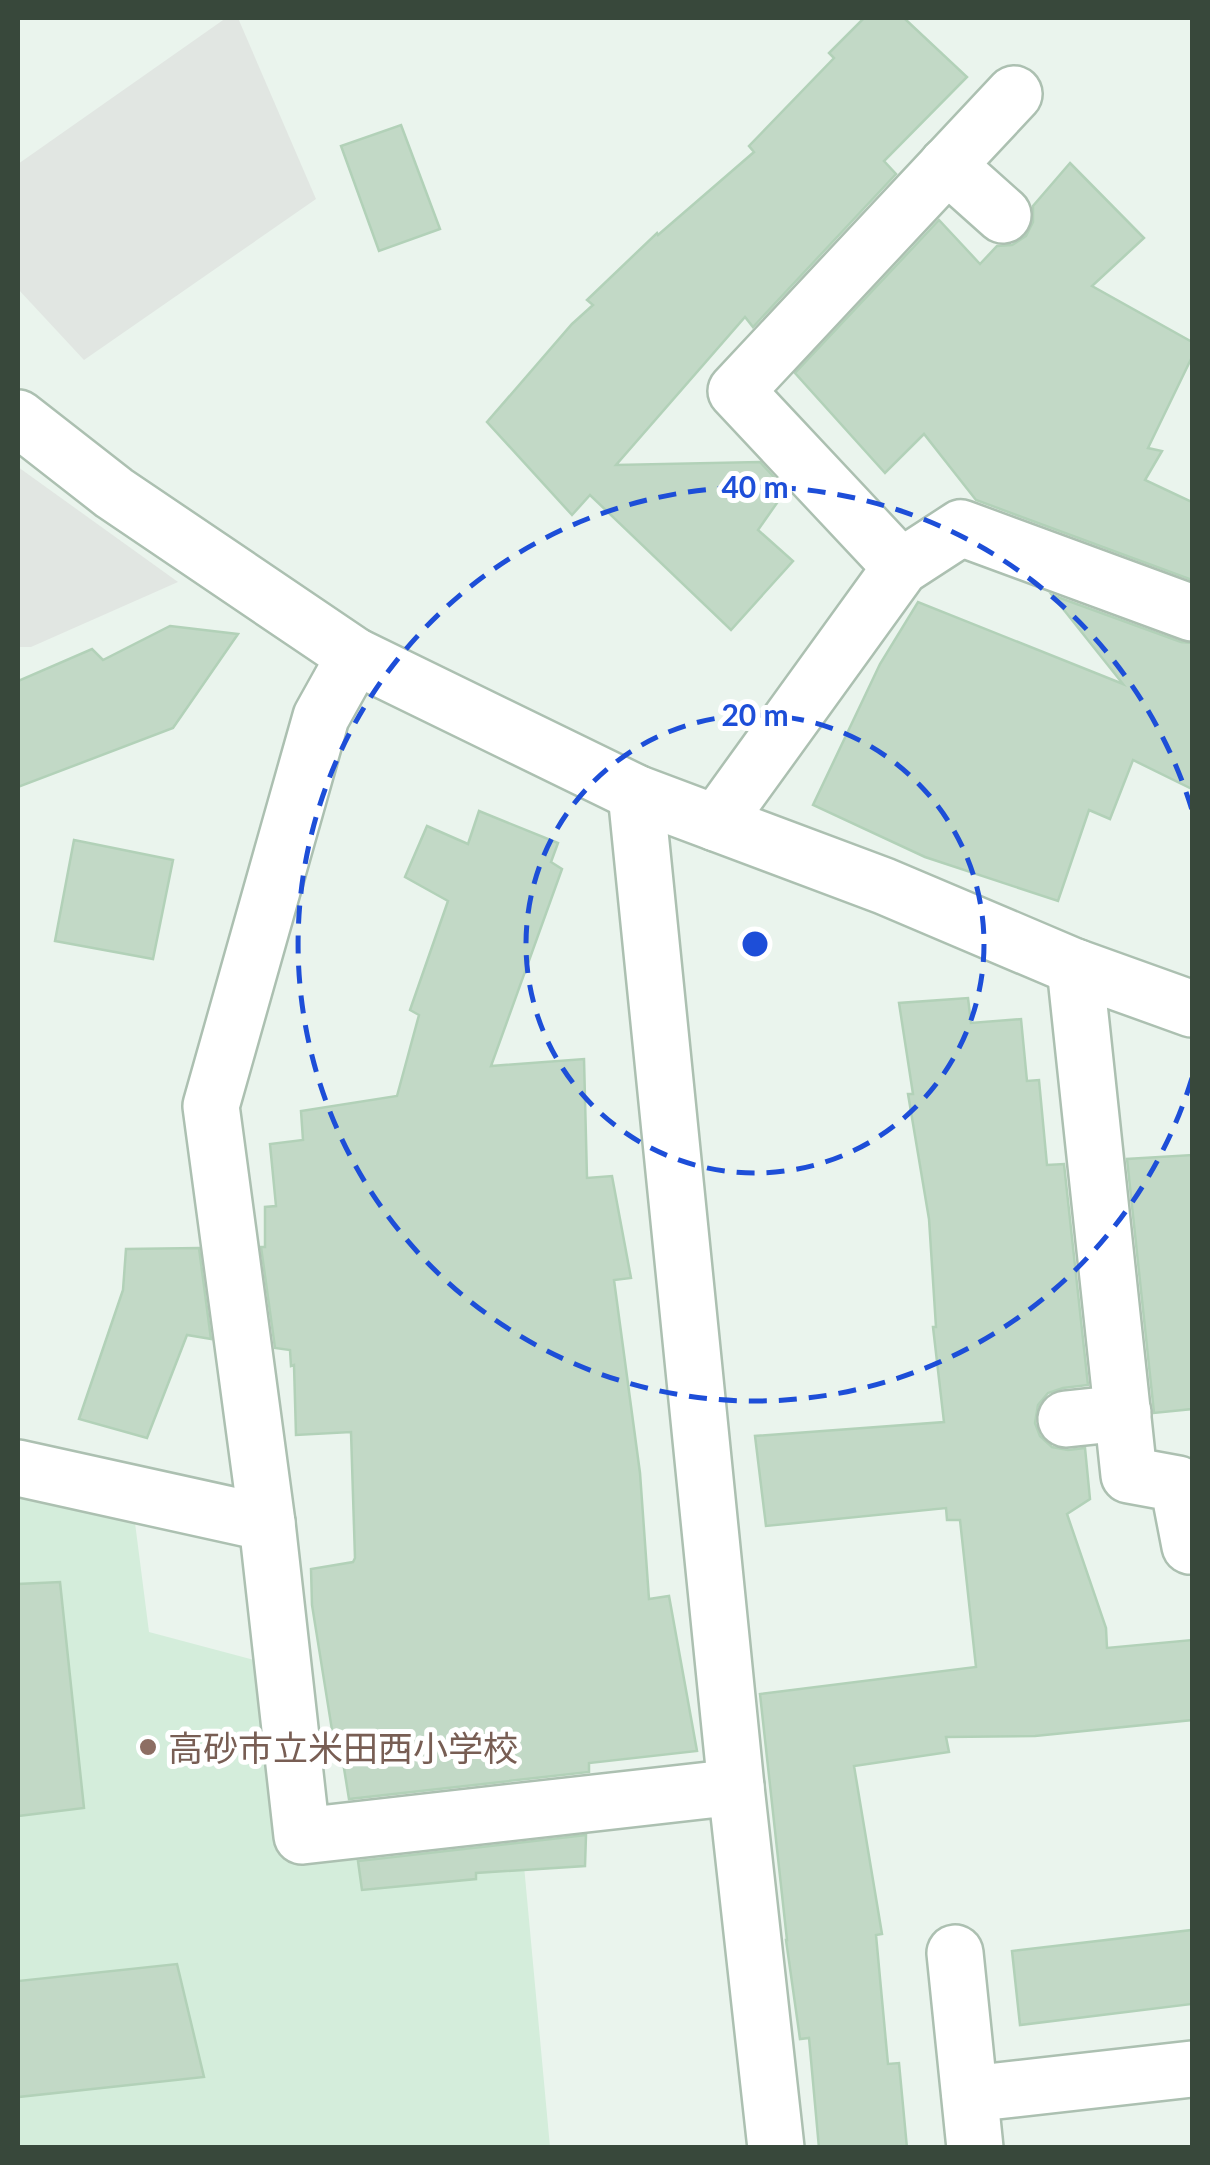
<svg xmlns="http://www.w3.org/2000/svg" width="1210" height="2165" font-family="Lato,'Noto Sans JP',sans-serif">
<rect width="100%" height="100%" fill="#eaf4ed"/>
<polygon fill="#d4eddb" points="18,1492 134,1515 149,1632 269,1664 288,1847 512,1838 523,1855 550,2147 18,2147"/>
<g fill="#e1e6e2">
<polygon points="226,18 238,18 316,199 84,360 18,289 18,164"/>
<polygon points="18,467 178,582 31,647 18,647"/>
</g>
<g fill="#c2d9c6" stroke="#b2d1b8" stroke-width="2.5">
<polygon points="864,18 904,18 967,77 884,161 896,174 753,327 745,317 616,465 760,462 786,490 758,530 793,561 731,630 590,495 572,515 487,422 572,324 593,305 587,300 657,233 658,235 754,152 749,146 834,58 829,53"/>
<polygon points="401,125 440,229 379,251 341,146"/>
<polygon points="1070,163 1144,238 1092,286 1192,342 1192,357 1148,448 1162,451 1145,480 1192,502 1192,580 976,500 924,434 885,473 795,373 939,220 980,264 997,246 1012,245 1026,236 1033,222 1033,206"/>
<polygon points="1052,595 1181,642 1192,643 1192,789 1133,760 1110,819 1089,810 1058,901 925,857 813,805 880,664 918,602 1123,684"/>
<polygon points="170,626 238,634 173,728 18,787 18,681 92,649 103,660"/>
<polygon points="479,811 558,843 551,862 562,869 491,1066 584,1059 587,1178 612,1176 631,1278 614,1280 640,1473 649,1599 669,1596 697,1751 589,1763 589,1772 349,1799 342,1756 336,1755 312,1605 311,1569 353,1562 355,1558 351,1432 296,1435 294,1365 291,1366 290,1350 275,1348 261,1247 265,1247 265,1207 276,1206 270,1144 303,1140 301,1111 397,1096 419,1015 410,1010 448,901 405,877 427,826 468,844"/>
<polygon points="74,840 173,860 153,959 55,941"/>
<polygon points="968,998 971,1023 1021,1019 1027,1081 1039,1080 1047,1165 1064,1164 1088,1385 1063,1388 1048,1393 1038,1405 1035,1423 1040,1436 1052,1447 1068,1450 1085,1448 1090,1499 1067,1514 1106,1628 1107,1648 1192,1640 1192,1720 1035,1736 946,1737 949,1752 854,1766 882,1934 876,1935 888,2064 899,2063 907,2148 819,2148 809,2038 800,2039 786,1940 787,1940 760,1694 976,1667 960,1520 947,1520 946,1508 766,1526 755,1436 944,1422 933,1327 936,1327 929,1219 908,1094 913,1094 899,1003"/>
<polygon points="1192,1155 1192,1409 1154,1413 1127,1159"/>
<polygon points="199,1248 211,1339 187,1335 147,1438 79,1419 123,1290 126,1249"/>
<polygon points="60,1582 84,1808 18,1816 18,1584"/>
<polygon points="586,1835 585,1866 476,1873 476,1879 362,1890 358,1861"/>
<polygon points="1192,1930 1192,2004 1020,2025 1012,1951"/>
<polygon points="177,1964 204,2077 18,2097 18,1981"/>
</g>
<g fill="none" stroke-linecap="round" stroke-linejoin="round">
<g stroke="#acc0b1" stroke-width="60">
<g id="minor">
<polyline points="947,165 1003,215"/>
<polyline points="18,418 114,493 355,656 636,793 884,886 1075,967 1192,1009"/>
<polyline points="901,567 736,391 1014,94"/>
<polyline points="355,656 321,717 211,1106 267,1523 302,1836 736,1787 776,2148"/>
<polyline points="636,793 736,1787"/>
<polyline points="716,823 901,567 961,528 1192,613"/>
<polyline points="1075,967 1129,1475 1178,1484 1190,1546"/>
<polyline points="1066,1419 1123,1413"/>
<polyline points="18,1468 267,1523"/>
<polyline points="955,1953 975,2148"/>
<polyline points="970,2094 1192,2069"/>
</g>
</g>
<use href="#minor" stroke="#fff" stroke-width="55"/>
</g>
<g fill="none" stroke="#1d4ed8" stroke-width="5" stroke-dasharray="18 12">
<circle cx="755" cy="944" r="229"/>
<path d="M1192 1078A457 457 0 1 1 1192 810"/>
</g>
<circle fill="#8d6e63" stroke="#fff" stroke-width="4" cx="148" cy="1747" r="10"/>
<g text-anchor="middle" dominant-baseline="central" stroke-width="10" stroke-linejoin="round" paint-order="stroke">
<g font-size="35" fill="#785e54" stroke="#fff" text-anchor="start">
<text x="168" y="1747">高砂市立米田西小学校</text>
</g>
</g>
<circle cx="755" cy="944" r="15" fill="#1d4ed8" stroke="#fff" stroke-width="5"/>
<g font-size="30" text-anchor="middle" font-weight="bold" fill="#1d4ed8" stroke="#fff" stroke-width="10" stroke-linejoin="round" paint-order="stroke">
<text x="755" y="498">40 m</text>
<text x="755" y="726">20 m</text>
</g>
<rect width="1210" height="2165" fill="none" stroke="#38483b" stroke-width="40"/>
</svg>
